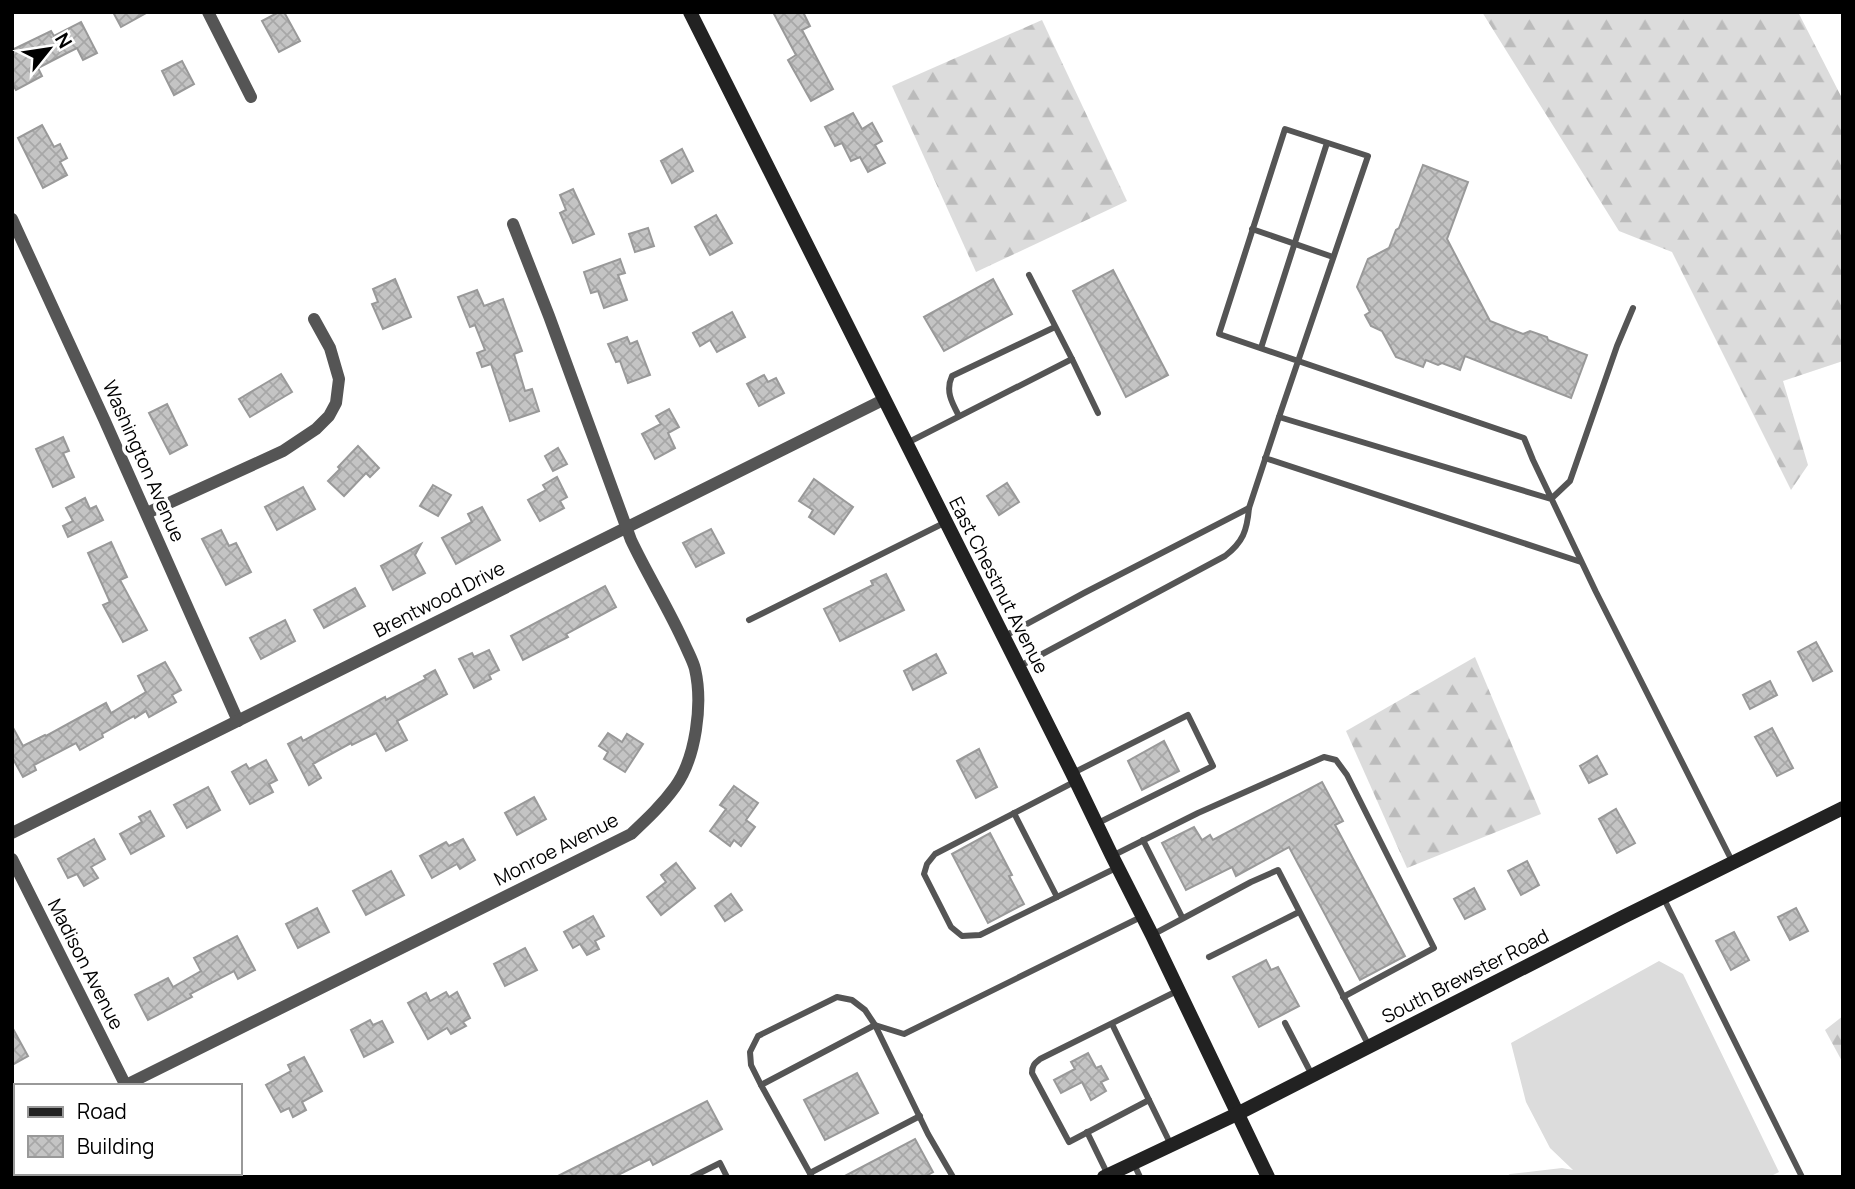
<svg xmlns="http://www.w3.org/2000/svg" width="1855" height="1189" font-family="Manrope,sans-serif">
<defs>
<pattern id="forest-firs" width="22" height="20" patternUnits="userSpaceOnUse" patternTransform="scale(1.75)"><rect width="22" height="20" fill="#dcdcdc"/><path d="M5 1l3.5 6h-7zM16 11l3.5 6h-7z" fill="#bbb"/></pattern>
<pattern id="building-cross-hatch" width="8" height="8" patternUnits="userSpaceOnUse" patternTransform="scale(1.75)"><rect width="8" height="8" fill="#c4c4c4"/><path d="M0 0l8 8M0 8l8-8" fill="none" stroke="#a7a7a7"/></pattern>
</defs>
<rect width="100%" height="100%" fill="#fff"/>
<polygon fill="#dcdcdc" points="1659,961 1683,974 1779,1172 1769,1177 1505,1177 1510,1174 1562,1168 1573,1170 1550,1148 1526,1102 1511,1043"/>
<g fill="url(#forest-firs)">
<polygon points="1482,12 1798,12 1843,100 1843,361 1783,381 1808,465 1791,490 1672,252 1619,231"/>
<polygon points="1042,20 1127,201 976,272 892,86"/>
<polygon points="1475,657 1541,814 1407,868 1346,731"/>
<polygon points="1843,1016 1843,1063 1825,1030"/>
</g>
<g fill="url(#building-cross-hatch)" stroke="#999" stroke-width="2">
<polygon points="113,12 148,12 121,27"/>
<polygon points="279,12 284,12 300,41 279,52 262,21"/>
<polygon points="773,12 803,12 810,26 802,30 833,89 811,101 788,60 796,55"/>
<polygon points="81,22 97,53 83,60 77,48 67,53 38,68 42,76 16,90 12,83 12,50 51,31 54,36"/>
<polygon points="182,61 194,84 174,95 162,71"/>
<polygon points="853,113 862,129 872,123 882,141 875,145 885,163 868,172 860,157 851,161 842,143 835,146 825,127"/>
<polygon points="42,125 54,147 60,144 67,158 60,162 67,175 43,188 18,138"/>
<polygon points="682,149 693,171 672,183 661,161"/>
<polygon points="1423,165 1468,182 1447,239 1490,321 1523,334 1530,331 1547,337 1548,340 1587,355 1571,398 1465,356 1460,370 1442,363 1438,365 1426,360 1423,367 1396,357 1382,331 1371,326 1365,315 1370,312 1357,287 1368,259 1389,248 1396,230 1399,228"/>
<polygon points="573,189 594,234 573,243 560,213 566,210 560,195"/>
<polygon points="716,215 732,243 710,255 695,227"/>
<polygon points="648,228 654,246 635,252 629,234"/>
<polygon points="620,259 625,273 618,275 627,300 604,308 598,291 591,293 584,272"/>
<polygon points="1113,270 1168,375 1126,397 1073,291"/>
<polygon points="395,279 411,317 383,329 372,304 378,302 373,289"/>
<polygon points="993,279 1012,314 944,351 924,317"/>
<polygon points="477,290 484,306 503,299 522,351 514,354 525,391 532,389 539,411 510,421 491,364 482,367 477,353 485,350 475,325 470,327 458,297"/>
<polygon points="732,312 745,337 717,352 710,340 700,346 693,333"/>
<polygon points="627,337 630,344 637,341 650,375 628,383 620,361 616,362 608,344"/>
<polygon points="281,374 292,392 250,417 239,399"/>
<polygon points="764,375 768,382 776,378 784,393 759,406 747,384"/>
<polygon points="167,404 187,445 170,454 149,413"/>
<polygon points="669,409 679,427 668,433 675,448 655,459 642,434 661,424 656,416"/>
<polygon points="63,437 69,451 63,453 74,477 53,487 36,449"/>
<polygon points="358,446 379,468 370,477 366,473 344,496 328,481 340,469 338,467"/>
<polygon points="558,448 567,464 553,471 545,456"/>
<polygon points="557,477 567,497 560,501 564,508 540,521 528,500 546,490 543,485"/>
<polygon points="814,479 853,507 834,534 809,517 813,510 799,501"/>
<polygon points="1007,483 1019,502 999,515 987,496"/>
<polygon points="433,485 451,495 438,516 420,506"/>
<polygon points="303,487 315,509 277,530 265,507"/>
<polygon points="85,498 90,509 96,506 103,520 68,537 63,526 73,521 66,508"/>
<polygon points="482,507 500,540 456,564 442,538 472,522 468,514"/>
<polygon points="711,529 724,553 696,567 683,543"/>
<polygon points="221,530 229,546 236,543 251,572 226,585 202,539"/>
<polygon points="111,542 127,577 120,580 147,630 123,642 103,605 110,602 88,553"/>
<polygon points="421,544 415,555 425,573 393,590 381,566"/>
<polygon points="886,574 904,610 840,641 824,609 873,585 871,581"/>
<polygon points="605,586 616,607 566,634 568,637 523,660 511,636"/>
<polygon points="355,588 365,606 324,628 314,610"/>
<polygon points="285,620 295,641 261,659 250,638"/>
<polygon points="1816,642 1832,671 1813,681 1798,652"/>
<polygon points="489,650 499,670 489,675 491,679 474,688 459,659 472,653 474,657"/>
<polygon points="936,654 946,673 913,690 904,671"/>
<polygon points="165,662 181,690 172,695 176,702 149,717 146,711 135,718 134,716 102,734 103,737 80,750 76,743 34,765 36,770 23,777 12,757 12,726 23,746 45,735 46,736 106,703 111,713 146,692 138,676"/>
<polygon points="435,670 447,694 397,721 407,740 386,751 376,733 352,745 351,743 313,764 321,778 309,785 288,744 301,737 303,741 385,697 386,700 426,679 424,676"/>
<polygon points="1770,681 1777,695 1750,709 1743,695"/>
<polygon points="1772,728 1793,768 1777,776 1755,737"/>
<polygon points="608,733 622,742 627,734 643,744 625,772 604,759 608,752 599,746"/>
<polygon points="1164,741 1179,771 1142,790 1128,761"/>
<polygon points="979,749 997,787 976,798 957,761"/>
<polygon points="1597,756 1607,774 1589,783 1580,766"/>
<polygon points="266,760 277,780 269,784 273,792 250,804 232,772 246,764 249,769"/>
<polygon points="1322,782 1343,821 1335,825 1405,956 1360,980 1289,847 1236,876 1232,867 1186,890 1162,843 1194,827 1202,840 1210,835 1213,840"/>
<polygon points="734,786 758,803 746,820 755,827 741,846 734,840 730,846 710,831 726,809 720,805"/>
<polygon points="208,787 220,810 187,828 174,805"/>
<polygon points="534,797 546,819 517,835 505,813"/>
<polygon points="1616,809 1635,843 1617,853 1599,819"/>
<polygon points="150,811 164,836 131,854 120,834 142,822 139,817"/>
<polygon points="990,833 1012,875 1009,876 1024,904 988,923 952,854"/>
<polygon points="94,839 105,859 91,867 98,878 84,886 77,874 68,878 58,859"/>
<polygon points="463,839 475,860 460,869 457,864 432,878 420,856 446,842 449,846"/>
<polygon points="1527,861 1539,885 1521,895 1508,871"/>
<polygon points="676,863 695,888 661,915 647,897 666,882 661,875"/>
<polygon points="391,871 404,895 366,915 353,891"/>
<polygon points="1474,888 1485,909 1465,919 1454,899"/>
<polygon points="731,894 742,910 725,921 715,906"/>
<polygon points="317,908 329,932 298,948 286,924"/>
<polygon points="1796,908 1808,931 1790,940 1778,917"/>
<polygon points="593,916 604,936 595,941 599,949 587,955 580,944 573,948 564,932"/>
<polygon points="1734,932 1749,960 1731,970 1716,941"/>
<polygon points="237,936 255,970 238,979 234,971 190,994 192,997 148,1020 135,995 168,978 173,987 201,971 194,958"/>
<polygon points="525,948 537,970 505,986 494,964"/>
<polygon points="1266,960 1271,970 1278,967 1299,1006 1259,1027 1233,977"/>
<polygon points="446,992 449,997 457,992 470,1018 463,1022 466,1026 451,1034 447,1028 428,1039 408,1003 426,993 430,1001"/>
<polygon points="370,1020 373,1025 382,1021 393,1042 364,1057 351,1030"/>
<polygon points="12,1027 28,1056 12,1065"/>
<polygon points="1088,1053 1096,1068 1101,1066 1108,1079 1101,1082 1106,1091 1091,1100 1082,1082 1061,1093 1054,1080 1075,1069 1071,1062"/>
<polygon points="304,1057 322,1091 302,1102 306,1110 293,1117 289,1108 281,1112 266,1085 291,1071 288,1065"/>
<polygon points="857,1073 878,1113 825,1140 804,1100"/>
<polygon points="707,1101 722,1129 653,1165 650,1159 614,1177 556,1177"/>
<polygon points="915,1139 933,1172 924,1177 843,1177"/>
</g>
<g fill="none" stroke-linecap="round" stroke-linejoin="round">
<g stroke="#555" stroke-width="6">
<polyline points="1252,229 1333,257"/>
<path d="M 1633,308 L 1617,346 L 1570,481 L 1551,499 L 1279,417 C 1309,330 1338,243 1368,156 L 1285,129 L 1219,334 L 1524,438 L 1533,460 L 1596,592 L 1732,861"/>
<polyline points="1261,348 1327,143"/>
<polyline points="1072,359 1098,413"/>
<path d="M 959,416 C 952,403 945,391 952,376 L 1055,327"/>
<polyline points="907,443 1072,359 1029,275"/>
<polyline points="1265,458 1581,562"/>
<polyline points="749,620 946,522"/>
<polyline points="1003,637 1084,593 1249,508"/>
<path d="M 1020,666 L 1225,556 C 1243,542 1247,531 1249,508 L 1279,417"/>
<polyline points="1073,773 1188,715 1213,766 1098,823"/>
<polyline points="1076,781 935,854 927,864 924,874 951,927 962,936 980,935 1116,868"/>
<polyline points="1014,813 1057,897"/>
<polyline points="1143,840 1182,917"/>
<polyline points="1112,856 1198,813 1324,757 1336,760 1347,775 1434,948 1343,997"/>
<polyline points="1663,897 1802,1177"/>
<polyline points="1152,935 1251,882 1278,870 1369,1046"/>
<polyline points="1209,957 1299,912"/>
<polyline points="1285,1023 1312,1075"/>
<path d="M 1112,1024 L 1149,1100 L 1069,1142 L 1032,1073 C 1032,1065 1035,1063 1040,1059 L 1177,991"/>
<polyline points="761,1085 751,1065 750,1052 758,1036 837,997 852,1000 865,1010 875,1025 928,1134 953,1177"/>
<polyline points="1149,1100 1171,1145"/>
<polyline points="1087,1132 1108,1175"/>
<polyline points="1134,1164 1140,1177"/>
<polyline points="810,1173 920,1116"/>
<polyline points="692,1177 720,1163 727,1177"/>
<polyline points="812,1177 761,1085 875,1025 904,1034 1141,917"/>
</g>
<g stroke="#555" stroke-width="12">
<polyline points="208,12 251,97"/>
<polyline points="12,219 104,419 238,721"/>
<polyline points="147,513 283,451 316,429 329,416 336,403 339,379 330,348 314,319"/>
<polyline points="12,833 883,400"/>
<polyline points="12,859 126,1086"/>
<path d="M 126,1085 L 631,834 C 647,819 662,805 675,787 C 696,758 703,704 695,669 C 693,661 688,652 685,645 C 669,609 648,576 631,540 L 549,316 L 513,224"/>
<polyline points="170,1173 172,1177"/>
</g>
<g stroke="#222" stroke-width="14">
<polyline points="690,12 1072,773 1112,856 1152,935 1268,1177"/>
<polyline points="1104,1177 1237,1114 1623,917 1843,808"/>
</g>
</g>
<g text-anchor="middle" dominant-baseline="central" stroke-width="7" stroke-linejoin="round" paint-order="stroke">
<g font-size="19" fill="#000" stroke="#fff">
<text transform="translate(144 461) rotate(66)">Washington Avenue</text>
<text transform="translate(999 585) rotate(63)">East Chestnut Avenue</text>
<text transform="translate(439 599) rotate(-27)">Brentwood Drive</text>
<text transform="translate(556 849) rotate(-27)">Monroe Avenue</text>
<text transform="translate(86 964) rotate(63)">Madison Avenue</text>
<text transform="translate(1465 976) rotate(-27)">South Brewster Road</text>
</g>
</g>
<rect width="1855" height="1189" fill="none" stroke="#000000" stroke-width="28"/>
<rect x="14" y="1084" width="228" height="91" fill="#ffffff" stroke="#999999" stroke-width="2"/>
<rect x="28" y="1107" width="35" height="10" fill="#222222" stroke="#999999" stroke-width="2"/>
<text x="77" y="1119" font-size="21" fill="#000000">Road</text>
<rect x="28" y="1136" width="35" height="21" fill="url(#building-cross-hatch)" stroke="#999999" stroke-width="2"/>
<text x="77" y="1154" font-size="21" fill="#000000">Building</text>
<g transform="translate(49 49) rotate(60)" stroke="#ffffff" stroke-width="5" paint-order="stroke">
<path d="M0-5L12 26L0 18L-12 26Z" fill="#000000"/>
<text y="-10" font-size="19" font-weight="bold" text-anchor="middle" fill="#000000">N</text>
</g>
</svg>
